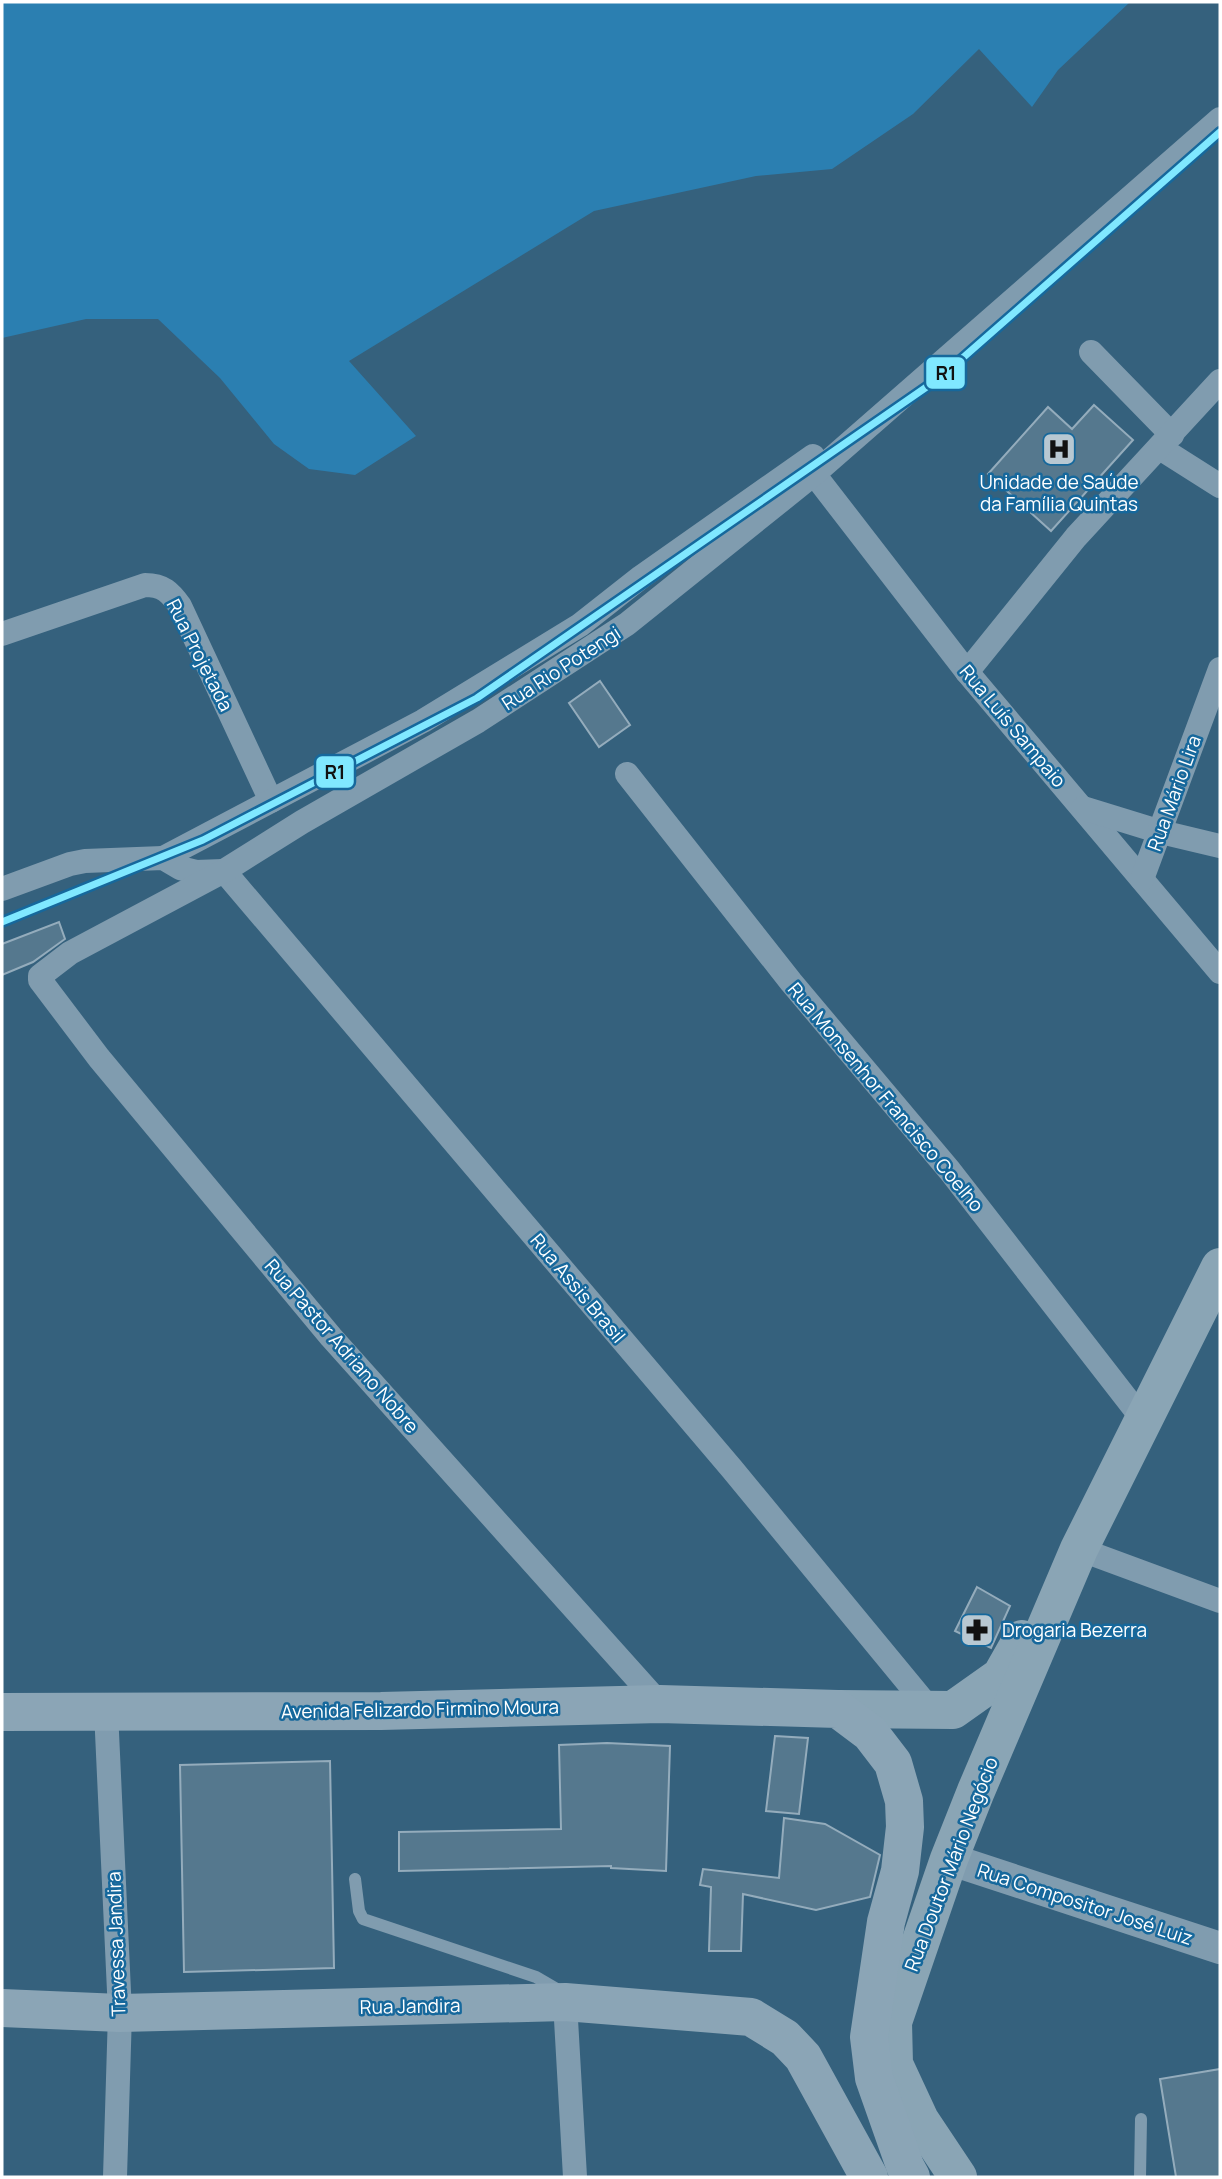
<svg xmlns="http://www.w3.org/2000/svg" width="1222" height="2179" font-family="Manrope,sans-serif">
<rect width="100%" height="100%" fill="#35617d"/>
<polygon fill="#2b7fb1" points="2,2 1130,2 1058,70 1032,107 979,49 913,114 832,169 756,176 594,211 349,361 416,436 355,475 309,469 274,444 220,378 158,319 86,319 2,338"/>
<g fill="#55788e" stroke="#94acbc" stroke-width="2">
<polygon points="1094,405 1133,440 1051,531 988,474 1048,407 1072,429"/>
<polygon points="600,681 630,725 599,747 569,703"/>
<polygon points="59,922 65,939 33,962 2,975 2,944"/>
<polygon points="977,1587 1010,1606 991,1648 955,1631"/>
<polygon points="775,1736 808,1738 799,1814 766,1811"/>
<polygon points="607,1743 670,1746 666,1871 611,1868 611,1866 399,1871 399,1832 561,1829 559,1745"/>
<polygon points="330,1761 334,1968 184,1972 180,1765"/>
<polygon points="784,1818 825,1824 880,1855 870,1897 816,1910 743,1894 741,1951 709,1951 711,1887 700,1885 703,1869 779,1878"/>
<polygon points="1220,2069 1220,2177 1176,2177 1160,2079"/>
</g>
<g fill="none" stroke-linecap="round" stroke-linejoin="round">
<g stroke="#809caf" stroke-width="12">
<polyline points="355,1879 359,1911 363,1919 536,1977 560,1991"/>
<polyline points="1140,2177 1141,2119"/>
</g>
<g stroke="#809caf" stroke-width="24">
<polyline points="1091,352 1172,435"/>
<polyline points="1160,448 1220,486"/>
<polyline points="814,474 967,672 1220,972"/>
<path d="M 2,634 L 145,585 C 163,585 170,592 180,606 L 271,801"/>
<polyline points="967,672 1076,537 1220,381"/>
<polyline points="627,774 791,982 950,1171 1144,1421"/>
<polyline points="1083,808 1161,832 1220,846"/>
<polyline points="163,858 423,721 580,625 641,577 813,456"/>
<polyline points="224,871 732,1469 929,1708"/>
<polyline points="1142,879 1220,669"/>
<polyline points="2,889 70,864 85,861 163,858 180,868 196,872 223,871"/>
<polyline points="1079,1549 1220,1601"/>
<polyline points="660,1704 331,1337 99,1058 40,980 40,976 70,953 224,871 302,822 478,721 627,624 814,474 1220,119"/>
<polyline points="106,1711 120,2013 115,2177"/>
<polyline points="565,2002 575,2177"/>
</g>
<polyline stroke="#809caf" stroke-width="32" points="949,1859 1220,1948"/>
<g stroke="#8aa5b5" stroke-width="38">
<polyline points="838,1709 953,1710 1001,1676 1022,1639"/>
<polyline points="958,2177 920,2120 894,2064 893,2022 949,1859 976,1791 1079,1549 1220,1267"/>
</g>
<g stroke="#8ba5b6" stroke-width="38">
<polyline points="2,1712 381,1711 660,1704 838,1709 870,1733 893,1763 904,1801 905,1827 900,1871 886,1922 869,2037 874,2078 905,2166 911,2177"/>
<polyline points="2,2008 120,2013 565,2002 751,2017 785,2038 803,2057 869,2177"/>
</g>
<g stroke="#16689c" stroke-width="12">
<polyline id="rail-1" points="2,922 203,840 477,698 941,377 1220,132"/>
</g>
<use href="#rail-1" stroke="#80e8ff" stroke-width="7"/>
</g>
<defs>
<g id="hospital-square" transform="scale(1.75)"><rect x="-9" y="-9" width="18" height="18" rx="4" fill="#b8c8d2" stroke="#16689c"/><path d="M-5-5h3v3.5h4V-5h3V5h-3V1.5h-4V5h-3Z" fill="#111"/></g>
<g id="pharmacy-square" transform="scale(1.75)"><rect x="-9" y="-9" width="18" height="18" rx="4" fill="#b8c8d2" stroke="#16689c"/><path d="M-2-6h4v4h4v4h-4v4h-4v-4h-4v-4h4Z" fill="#111"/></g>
</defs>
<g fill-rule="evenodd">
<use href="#hospital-square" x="1059" y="449"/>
<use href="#pharmacy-square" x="977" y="1630"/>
</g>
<g text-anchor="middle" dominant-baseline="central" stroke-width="5" stroke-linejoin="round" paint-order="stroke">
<g font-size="19" fill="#fff" stroke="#16689c">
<text x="1059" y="482">Unidade de Saúde<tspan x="1059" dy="22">da Família Quintas</tspan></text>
<text x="1002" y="1630" text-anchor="start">Drogaria Bezerra</text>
</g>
<g font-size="19" fill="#fff" stroke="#16689c">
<text transform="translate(200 655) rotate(63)">Rua Projetada</text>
<text transform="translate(561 668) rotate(-33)">Rua Rio Potengi</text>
<text transform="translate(1013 726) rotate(50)">Rua Luís Sampaio</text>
<text transform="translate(1174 793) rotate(-70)">Rua Mário Lira</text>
<text transform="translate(886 1097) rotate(50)">Rua Monsenhor Francisco Coelho</text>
<text transform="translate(578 1288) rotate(50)">Rua Assis Brasil</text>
<text transform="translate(342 1346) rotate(49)">Rua Pastor Adriano Nobre</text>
<text transform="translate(420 1709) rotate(-1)">Avenida Felizardo Firmino Moura</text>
<text transform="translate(951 1864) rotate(-69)">Rua Doutor Mário Negócio</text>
<text transform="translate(1085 1904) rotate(18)">Rua Compositor José Luiz</text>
<text transform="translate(116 1944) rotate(-92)">Travessa Jandira</text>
<text transform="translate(410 2006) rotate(-1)">Rua Jandira</text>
</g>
</g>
<g stroke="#16689c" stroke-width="2.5">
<rect x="925" y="356" width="41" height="34" rx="7" fill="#80e8ff"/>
<rect x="315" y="755" width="40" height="34" rx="7" fill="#80e8ff"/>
</g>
<g font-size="19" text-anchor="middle" font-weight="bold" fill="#111">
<text x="946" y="380">R1</text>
<text x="335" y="779">R1</text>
</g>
<rect width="1222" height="2179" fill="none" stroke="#ffffff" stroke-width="7"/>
</svg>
